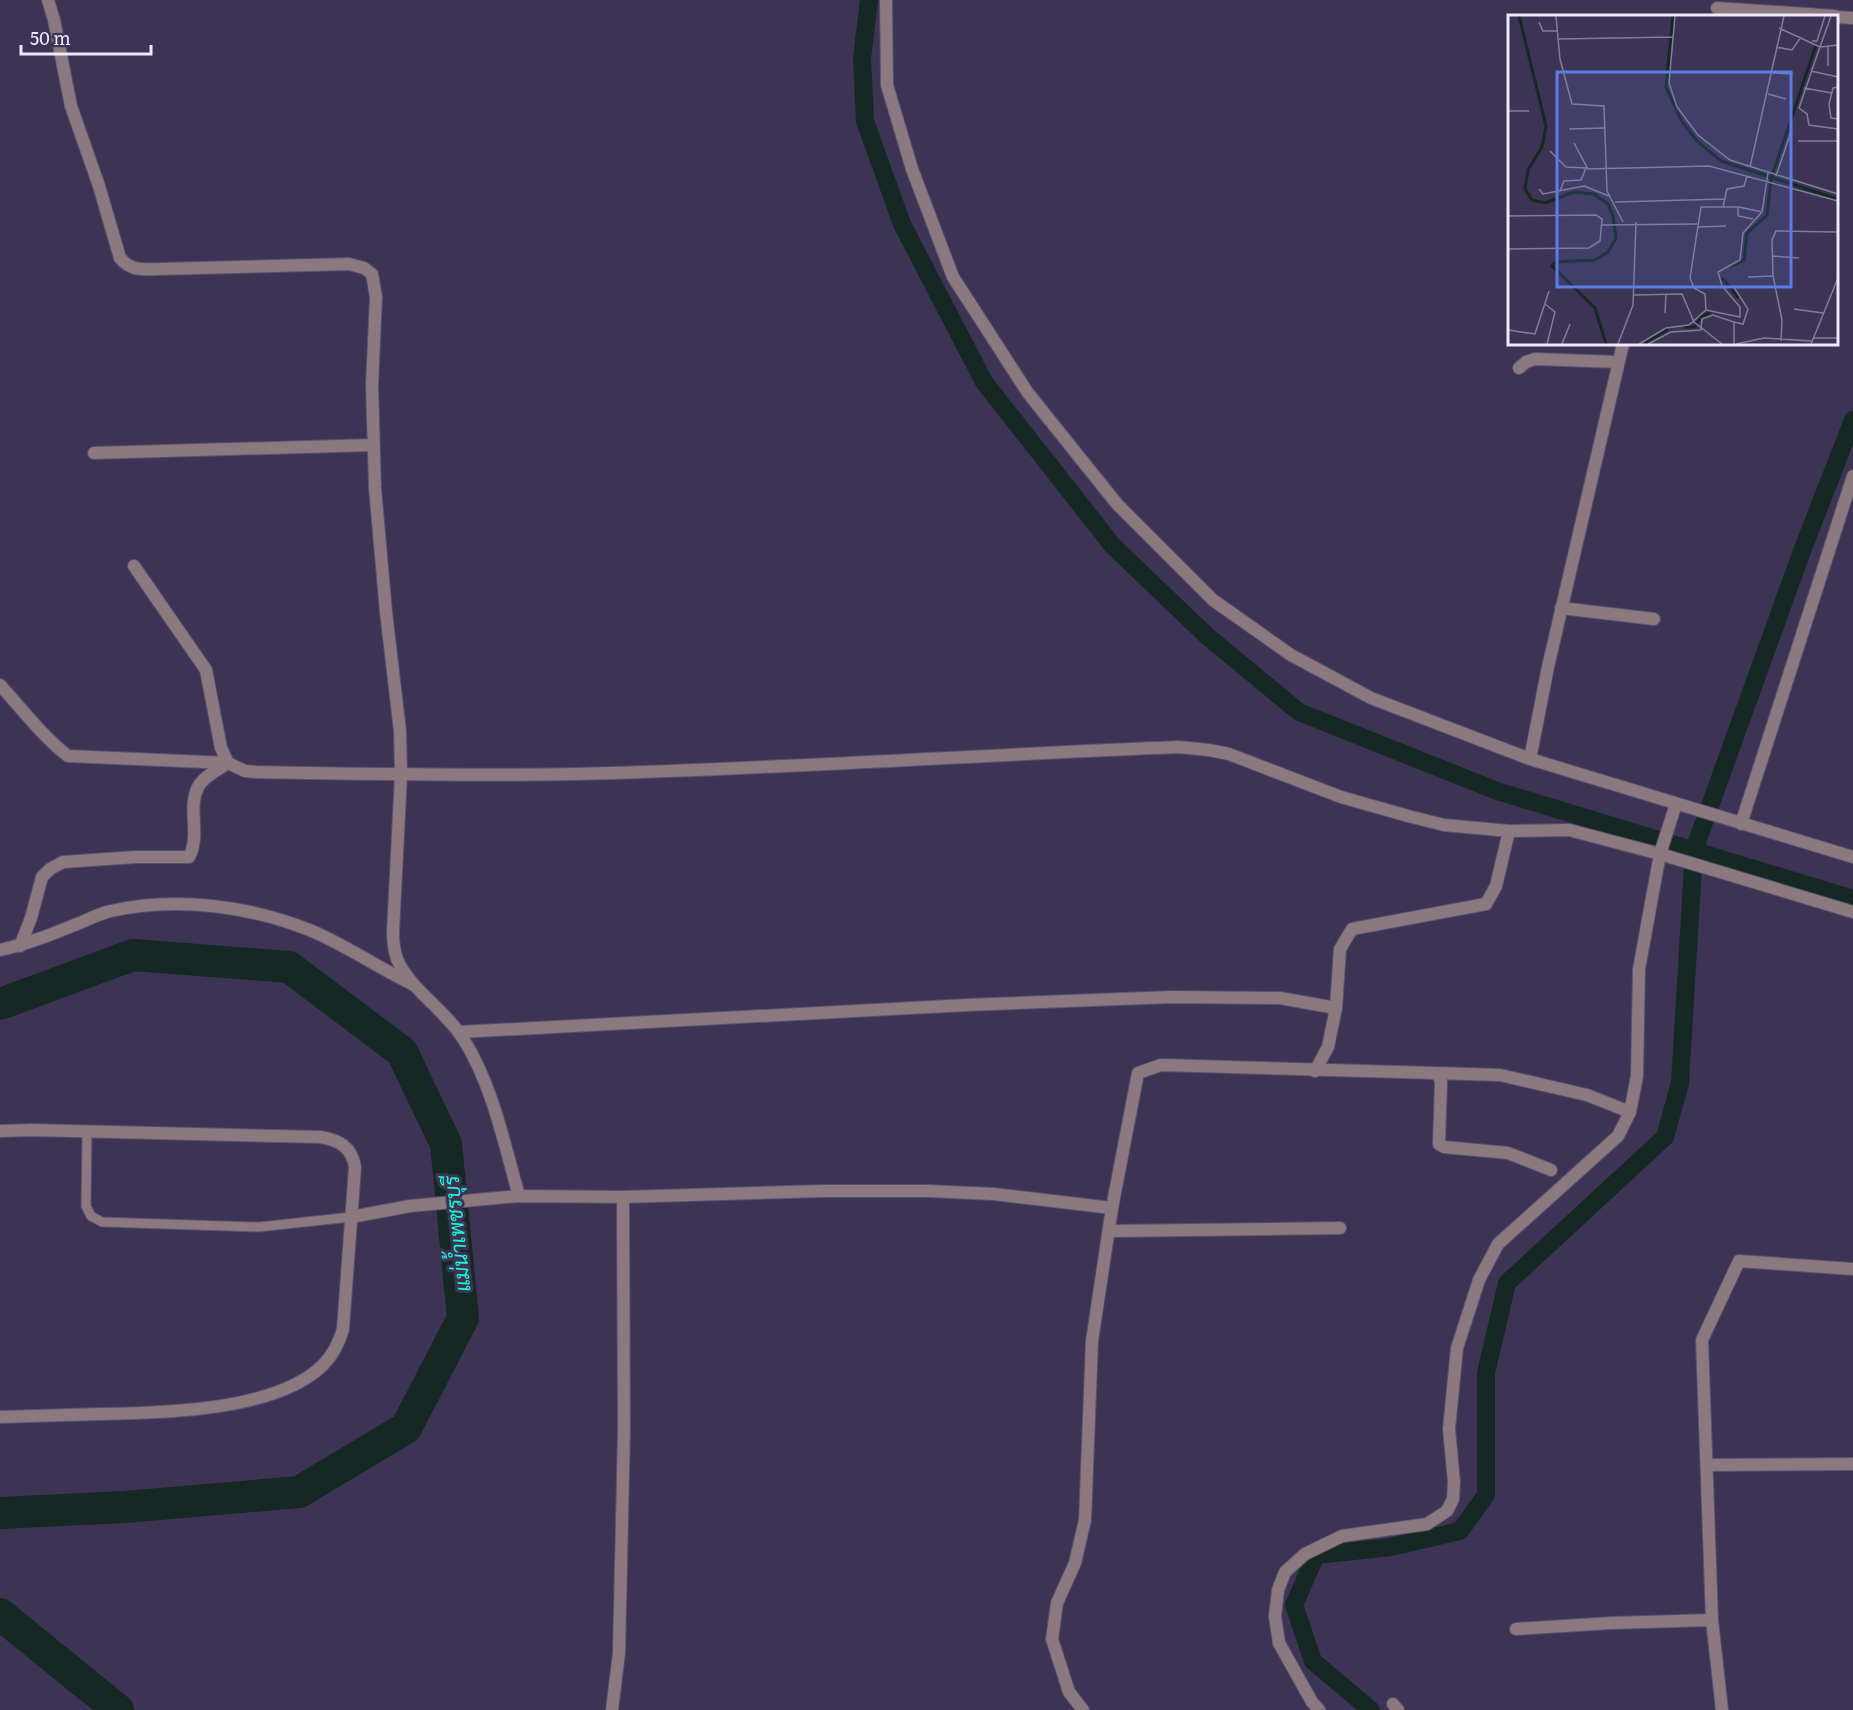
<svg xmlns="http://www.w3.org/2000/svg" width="1853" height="1710" font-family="Literata,Sarabun,serif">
<rect width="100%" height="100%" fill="#3c3355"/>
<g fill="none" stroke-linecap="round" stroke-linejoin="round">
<g stroke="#162823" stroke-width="18">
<polyline points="869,0 862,58 865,121 902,224 984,382 1113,546 1207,636 1299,712 1497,791 1853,899"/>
<polyline points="1371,1710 1313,1661 1294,1605 1316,1555 1391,1547 1460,1531 1486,1495 1486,1373 1507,1283 1665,1137 1680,1083 1694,850 1802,551 1853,420"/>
</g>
<g stroke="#162823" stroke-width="32">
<polyline points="0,1004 133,955 289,967 402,1052 446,1144 463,1318 406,1428 299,1492 125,1507 0,1513"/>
<polyline points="0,1614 118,1710"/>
</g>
<g stroke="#585070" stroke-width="11">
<polyline id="lane" points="87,1132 86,1206 91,1216 102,1222 259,1227 351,1217"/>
</g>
<g stroke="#585070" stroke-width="14">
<g id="street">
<path d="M 48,0 L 54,20 L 71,106 L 99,186 L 120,258 C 132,272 143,269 160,269 L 349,264 L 364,268 L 372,274 L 376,297 L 372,385 L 375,488 L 386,612 L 400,731 L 401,775 L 393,932 C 393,941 394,950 397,959 C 410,990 446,1010 464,1040 C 493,1087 504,1143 519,1196"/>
<polyline points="886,0 887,85 912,169 953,277 1028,393 1117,504 1213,600 1291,655 1371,698 1530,759 1853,857"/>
<polyline points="1717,8 1835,16"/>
<polyline points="1836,17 1853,18"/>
<polyline points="1519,368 1526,362 1535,359 1618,362"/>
<polyline points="94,453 372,445"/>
<path d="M 134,566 L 206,670 L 221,748 L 228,763 L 245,771 L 256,772 C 362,774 469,776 576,774 C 777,769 977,755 1178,747 L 1209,750 L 1229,754 L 1341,797 L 1408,816 L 1444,825 L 1509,831 L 1569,830 L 1660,854 L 1853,912"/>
<polyline points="1561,608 1654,619"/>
<path d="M 0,685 C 22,709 43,737 68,756 L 228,763"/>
<polyline points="1530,759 1548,667 1623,344"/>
<polyline points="1741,824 1853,476"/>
<path d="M 20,946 L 31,918 L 42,877 L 50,869 L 63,862 L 136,857 L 189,857 C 201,835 187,808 198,787 C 204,776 219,769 228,763"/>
<path d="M 0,950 C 28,944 55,933 82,922 C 91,918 101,913 111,911 C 175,896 251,906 312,931 C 345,945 379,968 412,984"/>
<polyline points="459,1032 967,1005 1172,997 1280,998 1336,1008"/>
<polyline points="1315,1071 1328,1047 1336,1008 1340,949 1352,929 1486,904 1496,886 1509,831"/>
<polyline points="1434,1073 1500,1075 1587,1095 1630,1112"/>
<path d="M 0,1131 L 31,1130 L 320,1137 C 339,1140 352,1147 355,1167 L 343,1329 C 339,1343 334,1354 323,1365 C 277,1411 163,1413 100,1414 C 67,1415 33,1416 0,1417"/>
<polyline points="351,1217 410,1206 519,1196 623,1197 823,1191 928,1191 994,1194 1112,1208"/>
<polyline points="1109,1231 1340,1228"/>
<polyline points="1707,1465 1853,1464"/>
<polyline points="1516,1629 1611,1623 1712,1620"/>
<polyline points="1393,1704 1398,1710"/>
<polyline points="612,1710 619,1653 624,1430 623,1197"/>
<polyline points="1083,1710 1069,1692 1052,1639 1057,1603 1075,1563 1085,1520 1092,1341 1112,1208 1138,1073 1161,1065 1434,1073 1439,1076 1441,1082 1439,1144 1444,1147 1508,1153 1551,1170"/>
<polyline points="1319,1710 1312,1702 1279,1643 1275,1616 1278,1590 1285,1572 1305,1554 1342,1536 1427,1524 1447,1511 1453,1499 1454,1482 1449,1429 1457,1348 1479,1280 1498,1244 1618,1136 1630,1112 1637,1076 1639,969 1660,854 1676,804"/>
<polyline points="1722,1710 1712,1620 1702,1340 1739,1261 1853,1269"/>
</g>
</g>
<use href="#lane" stroke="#8c787f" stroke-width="9"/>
<use href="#street" stroke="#8c787f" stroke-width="12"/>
</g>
<g text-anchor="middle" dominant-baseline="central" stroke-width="6" stroke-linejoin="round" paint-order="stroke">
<g font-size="21" font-style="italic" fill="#18f8d1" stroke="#3c3355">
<text transform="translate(455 1234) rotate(-96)">แม่น้ำเพชรบุรี</text>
</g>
</g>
<g transform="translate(1508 15)">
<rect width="330" height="330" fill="#3c3355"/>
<path fill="none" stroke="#162823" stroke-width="3" d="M 11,1 L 38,111 L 34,132 L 20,155 L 17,174 L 24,185 L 37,188 L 66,177 L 86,179 L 100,189 L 105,201 L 108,223 L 100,237 L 87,245 L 48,247 L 44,251 L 87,293 L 98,329M 165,1 L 158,72 L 173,105 L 189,126 L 213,146 L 330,184M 222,252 L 236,245 L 239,218 L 259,200 L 263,164 L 308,30M 214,263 L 231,283M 176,312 L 187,312 L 192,302 L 203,297M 136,329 L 160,314"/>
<path fill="none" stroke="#837c98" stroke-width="1.5" d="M 48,1 L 52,44 L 64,89 L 96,91 L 99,176 L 115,207M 167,1 L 161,68 L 169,92 L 190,120 L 222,145 L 330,179M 323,1 L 312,32 L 330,30M 31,7 L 35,16 L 50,16M 271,13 L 312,32 L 291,93 L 299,99 L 301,110 L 330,114M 51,24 L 165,22M 304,26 L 309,26 L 317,1M 268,32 L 284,35 L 293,22M 320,51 L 320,31M 303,56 L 330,62M 265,58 L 285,59M 330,72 L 325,73 L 321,89 L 323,103 L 330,104M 296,73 L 324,78M 260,79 L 278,84M 0,96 L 21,96M 61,114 L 96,113M 290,126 L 330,126M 66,128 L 80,154 L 201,151 L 330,186M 42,136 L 58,152 L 78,153 L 73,165 L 56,166 L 52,176M 242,152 L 276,1M 0,153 L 0,174M 268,161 L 284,114M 31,174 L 35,179 L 76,171 L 101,181M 107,187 L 217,184M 215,192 L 219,174 L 236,171 L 239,161M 231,192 L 254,197M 0,201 L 88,200 L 94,204 L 92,226 L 81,233 L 0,234M 94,210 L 189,209M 189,212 L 218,211M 264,241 L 291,243M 240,262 L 265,261M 225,271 L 240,294 L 235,309 L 226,307M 126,280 L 174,279 L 186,307 L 214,329M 37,289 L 47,297 L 39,329M 286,294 L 315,298M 198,295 L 197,279 L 186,273 L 182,263 L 193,192 L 230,192 L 230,201 L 245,204M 157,298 L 158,279M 0,315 L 27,319 L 41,276M 306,323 L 330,323M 273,326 L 274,305 L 265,261 L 264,225 L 268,216 L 330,217M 54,329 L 62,309M 110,329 L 125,290 L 128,207M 131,329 L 158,313 L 181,310 L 198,295 L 232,302 L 232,292 L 214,271 L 210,257 L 232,245 L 235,218 L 254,197 L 260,158M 140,329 L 163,317 L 193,315 L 194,304 L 205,300 L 226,307 L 226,329M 228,329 L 256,323 L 304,326M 303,329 L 330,263"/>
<path fill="#5c7de3" fill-opacity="0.15" stroke="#5c7de3" stroke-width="3" d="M 49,57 L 283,57 L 283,272 L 49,272 Z"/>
<rect width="330" height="330" fill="none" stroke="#eeeafc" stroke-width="3"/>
</g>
<path d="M21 45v9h130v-9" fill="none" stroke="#eeeafc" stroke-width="3"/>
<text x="30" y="45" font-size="18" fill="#eeeafc" stroke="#3c3355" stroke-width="4.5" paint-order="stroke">50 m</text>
</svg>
